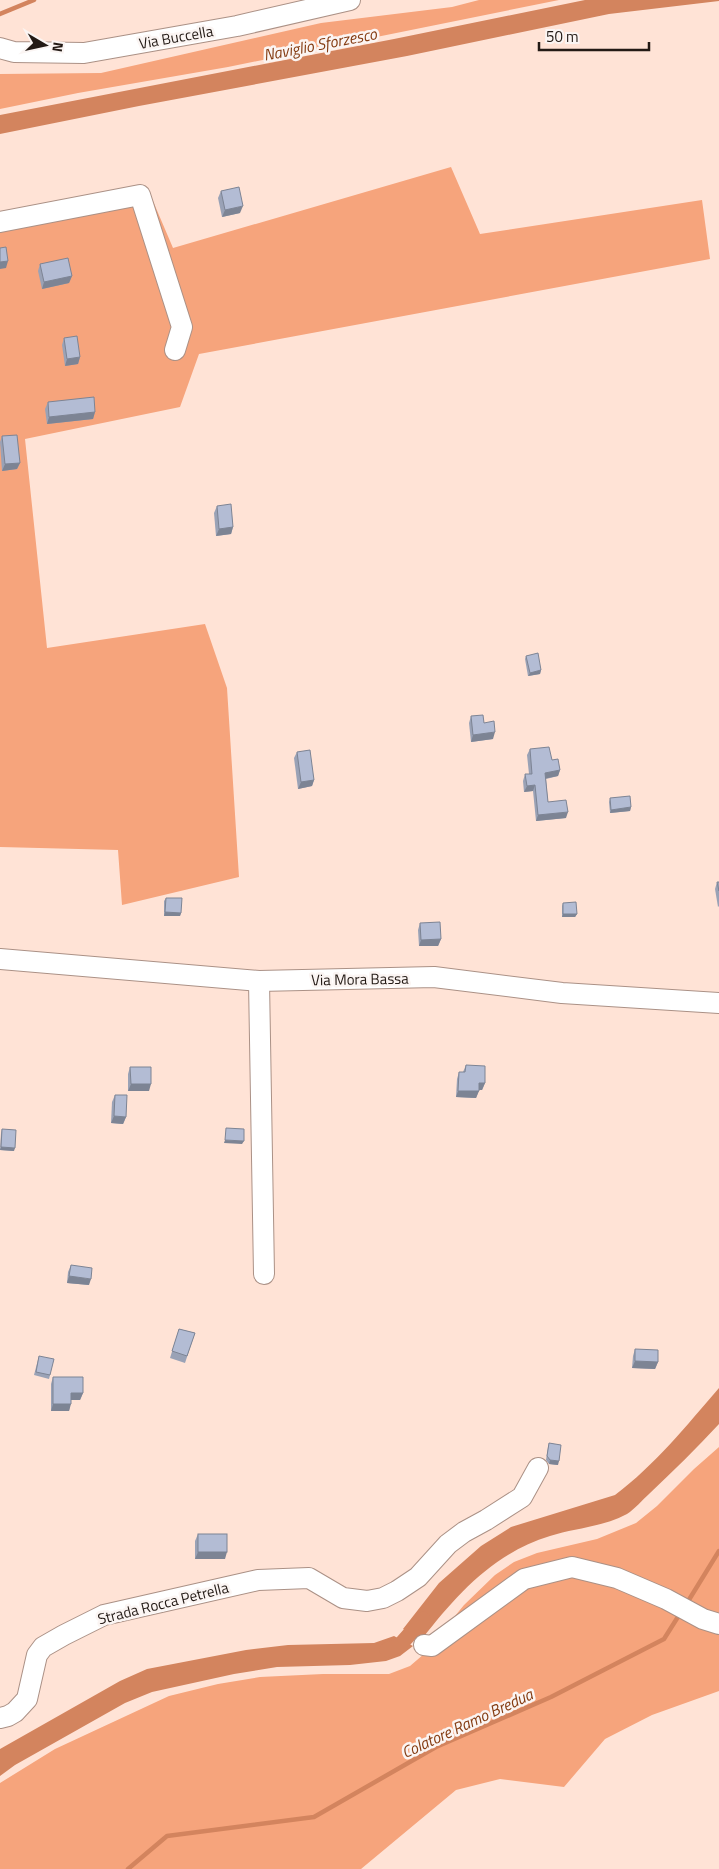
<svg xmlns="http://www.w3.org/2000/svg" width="719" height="1869" font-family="'Titillium Web',sans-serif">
<rect width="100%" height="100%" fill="#ffe3d6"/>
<g fill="#f6a47c">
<polygon points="479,0 559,0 228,67 78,93 0,109 0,74 101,73 321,23 452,7"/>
<polygon points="451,167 480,234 702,200 710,259 199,354 180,407 25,439 47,648 205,624 227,688 239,877 122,905 118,850 0,847 0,221 150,194 173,248"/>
<polygon points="719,1447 719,1691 652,1715 605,1739 564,1787 500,1779 456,1790 361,1869 0,1869 0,1783 55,1749 169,1696 218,1684 260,1677 323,1674 389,1674 410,1666 424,1654 464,1605 495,1575 514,1562 537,1553 597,1539 636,1523 657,1506 694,1469"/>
</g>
<g fill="#d3845e">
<polygon points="585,0 719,0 719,1 609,14 407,56 139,106 0,134 0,115 394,39"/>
<path d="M 719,1388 L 719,1424 C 697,1448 673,1471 649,1494 C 642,1500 635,1509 627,1514 C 603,1527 575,1528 550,1536 C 494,1553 457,1594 422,1639 L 403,1629 L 439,1583 L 481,1546 L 511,1527 L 615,1495 C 655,1465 687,1425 719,1388 Z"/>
<polygon points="394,1636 413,1646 400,1656 386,1661 350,1665 277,1667 234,1674 152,1692 125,1703 15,1765 0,1776 0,1749 120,1681 147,1669 246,1650 288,1645 374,1643"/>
</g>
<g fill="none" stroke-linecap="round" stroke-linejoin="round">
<g stroke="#d3845e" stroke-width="4.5">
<polyline points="0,14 34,0"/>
<polyline points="687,1603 719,1551"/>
<polyline points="128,1869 167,1836 314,1817 436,1747 551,1697 664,1639 681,1612"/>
</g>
<polyline stroke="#d3845e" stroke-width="15" points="387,1650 400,1645 423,1619"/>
<g stroke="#ab9186" stroke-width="22">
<g id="minor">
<polyline points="0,48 14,52 84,53 237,26 350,0"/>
<polyline points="0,222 140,195 182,327 175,350"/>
<polyline points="0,959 259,981 434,977 562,993 719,1003"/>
<polyline points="259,981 264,1274"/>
<polyline points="424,1645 432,1646 524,1579 572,1567 617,1578 666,1599 703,1619 719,1624"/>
<polyline points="0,1718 8,1716 15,1712 27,1699 37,1655 43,1647 64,1635 104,1615 258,1580 309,1578 343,1598 367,1601 383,1598 397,1591 418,1577 448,1544 464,1532 486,1520 522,1497 538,1468"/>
</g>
</g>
<use href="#minor" stroke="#fff" stroke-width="20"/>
</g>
<g fill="#9aa2b6">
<polygon points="221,191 240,213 222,217 218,198"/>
<polygon points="40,264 72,276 69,283 42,289 38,271"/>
<polygon points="64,338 80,357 78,364 65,366 62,345"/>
<polygon points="48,402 95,412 93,419 47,424 45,409"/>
<polygon points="2,436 20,463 17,469 2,471 0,442"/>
<polygon points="217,506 233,527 231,534 216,536 214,513"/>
<polygon points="526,656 541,670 540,674 528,676 525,659"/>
<polygon points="471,716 484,723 493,739 471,742 469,723"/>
<polygon points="530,749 552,760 560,770 558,776 546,779 548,802 566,818 536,821 533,791 524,792 523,781 525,774 529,774 527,755"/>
<polygon points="297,752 314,780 312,786 298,789 294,758"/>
<polygon points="610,798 631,807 630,811 610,813 609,802"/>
<polygon points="717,882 719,882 719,906 718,907 715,889"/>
<polygon points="166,898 181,913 180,916 164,916 164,901"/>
<polygon points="563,903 577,914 575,917 562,917 562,906"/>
<polygon points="420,923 441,939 438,946 419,946 418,930"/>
<polygon points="466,1065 485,1083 482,1090 479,1090 476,1098 456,1097 457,1079 459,1072 463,1072"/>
<polygon points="130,1067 149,1091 128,1091 128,1074"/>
<polygon points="115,1095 126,1117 123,1124 111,1123 112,1102"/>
<polygon points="2,1129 14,1151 0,1150 1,1133"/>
<polygon points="71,1265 89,1285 67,1283 68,1272"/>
<polygon points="179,1329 195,1333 185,1363 170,1358"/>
<polygon points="635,1349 658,1362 655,1369 632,1368 633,1356"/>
<polygon points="39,1356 50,1375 49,1379 34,1375"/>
<polygon points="53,1377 83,1393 80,1400 71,1400 69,1411 51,1411 51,1384"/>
<polygon points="549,1443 558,1465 549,1464 546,1460 548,1447"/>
<polygon points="198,1534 225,1559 195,1559 195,1541"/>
</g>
<g fill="#7d8494">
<polygon points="243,206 240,213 222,217 225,210"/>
<polygon points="8,261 6,268 0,269 0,262"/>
<polygon points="72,276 69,283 42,289 44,282"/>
<polygon points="80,357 78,364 65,366 67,359"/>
<polygon points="95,412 93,419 47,424 49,417"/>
<polygon points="20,463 17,469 2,471 5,464"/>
<polygon points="233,527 231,534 216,536 219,529"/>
<polygon points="541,670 540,674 528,676 530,673"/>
<polygon points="495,732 493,739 471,742 473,735"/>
<polygon points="560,770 558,776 543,779 545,773"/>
<polygon points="314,780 312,786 298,789 301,782"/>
<polygon points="535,785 533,791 524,792 527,786"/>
<polygon points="631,807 630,811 610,813 611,810"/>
<polygon points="568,812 566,818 536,821 538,815"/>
<polygon points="165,912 181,913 180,916 164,916"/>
<polygon points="563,914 577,914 575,917 562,917"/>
<polygon points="441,939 438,946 419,946 421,940"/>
<polygon points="479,1083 485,1083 482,1090 477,1090"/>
<polygon points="131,1084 151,1084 149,1091 128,1091"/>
<polygon points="458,1091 479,1091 476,1098 456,1097"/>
<polygon points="114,1116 126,1117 123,1124 111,1123"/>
<polygon points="225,1140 244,1141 242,1144 224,1143"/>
<polygon points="1,1147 15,1148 14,1151 0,1150"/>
<polygon points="69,1276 91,1279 89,1285 67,1283"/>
<polygon points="635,1361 658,1362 655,1369 632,1368"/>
<polygon points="71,1393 83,1393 80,1400 69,1400"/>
<polygon points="53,1404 71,1404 69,1411 51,1411"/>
<polygon points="550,1460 559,1461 558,1465 549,1464"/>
<polygon points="198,1552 227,1552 225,1559 195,1559"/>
</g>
<g fill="#b3bcd4" stroke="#7d8494">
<polygon points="239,187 243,206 225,210 221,191"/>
<polygon points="6,247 8,261 0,262 0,248"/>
<polygon points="68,258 72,276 44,282 40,264"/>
<polygon points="77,336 80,357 67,359 64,338"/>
<polygon points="94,397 95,412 49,417 48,402"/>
<polygon points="17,435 20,463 5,464 2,436"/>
<polygon points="231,504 233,527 219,529 217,506"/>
<polygon points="538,653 541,670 530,673 526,656"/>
<polygon points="483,715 484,723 494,721 495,732 473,735 471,716"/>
<polygon points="549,747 552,760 558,759 560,770 545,773 548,802 566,800 568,812 538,815 535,785 527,786 525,774 532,774 530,749"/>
<polygon points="310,750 314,780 301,782 297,752"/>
<polygon points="630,796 631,807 611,810 610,798"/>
<polygon points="717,882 719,882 719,891"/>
<polygon points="166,898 182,898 181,913 165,912"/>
<polygon points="576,902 577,914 563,914 563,903"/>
<polygon points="440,922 441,939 421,940 420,923"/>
<polygon points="466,1065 485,1066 485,1083 479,1083 479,1091 458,1091 459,1072 465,1072"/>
<polygon points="130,1067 151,1067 151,1084 131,1084"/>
<polygon points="115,1095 127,1095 126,1117 114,1116"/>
<polygon points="226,1128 244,1129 244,1141 225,1140"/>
<polygon points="2,1129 16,1130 15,1148 1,1147"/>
<polygon points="71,1265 92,1268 91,1279 69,1276"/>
<polygon points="179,1329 195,1333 187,1356 172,1351"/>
<polygon points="635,1349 658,1350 658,1362 635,1361"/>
<polygon points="39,1356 54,1359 50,1375 36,1372"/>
<polygon points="53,1377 83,1377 83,1393 71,1393 71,1404 53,1404"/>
<polygon points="549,1443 561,1445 559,1461 550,1460 547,1456"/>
<rect x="198" y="1534" width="29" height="18"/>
</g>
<g text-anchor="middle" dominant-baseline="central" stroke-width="5" stroke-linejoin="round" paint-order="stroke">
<g font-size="15" fill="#231a15" stroke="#fbf5f3">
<text transform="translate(176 37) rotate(-10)">Via Buccella</text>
<text transform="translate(360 979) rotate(-1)">Via Mora Bassa</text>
<text transform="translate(163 1603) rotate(-14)">Strada Rocca Petrella</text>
</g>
<g font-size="16" font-style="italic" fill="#843b11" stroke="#fbf5f3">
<text transform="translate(320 44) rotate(-11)">Naviglio Sforzesco</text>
<text transform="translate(467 1723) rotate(-25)">Colatore Ramo Bredua</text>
</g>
</g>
<g transform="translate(45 45) rotate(99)" stroke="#fbf5f3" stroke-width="4" paint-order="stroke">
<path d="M0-4L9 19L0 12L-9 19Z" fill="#231a15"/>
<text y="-8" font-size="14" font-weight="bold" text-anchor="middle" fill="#231a15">N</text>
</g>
<path d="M539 42v8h110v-8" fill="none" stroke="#231a15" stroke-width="2.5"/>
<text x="546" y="42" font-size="15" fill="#231a15" stroke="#fbf5f3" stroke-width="4" paint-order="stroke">50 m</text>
</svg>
